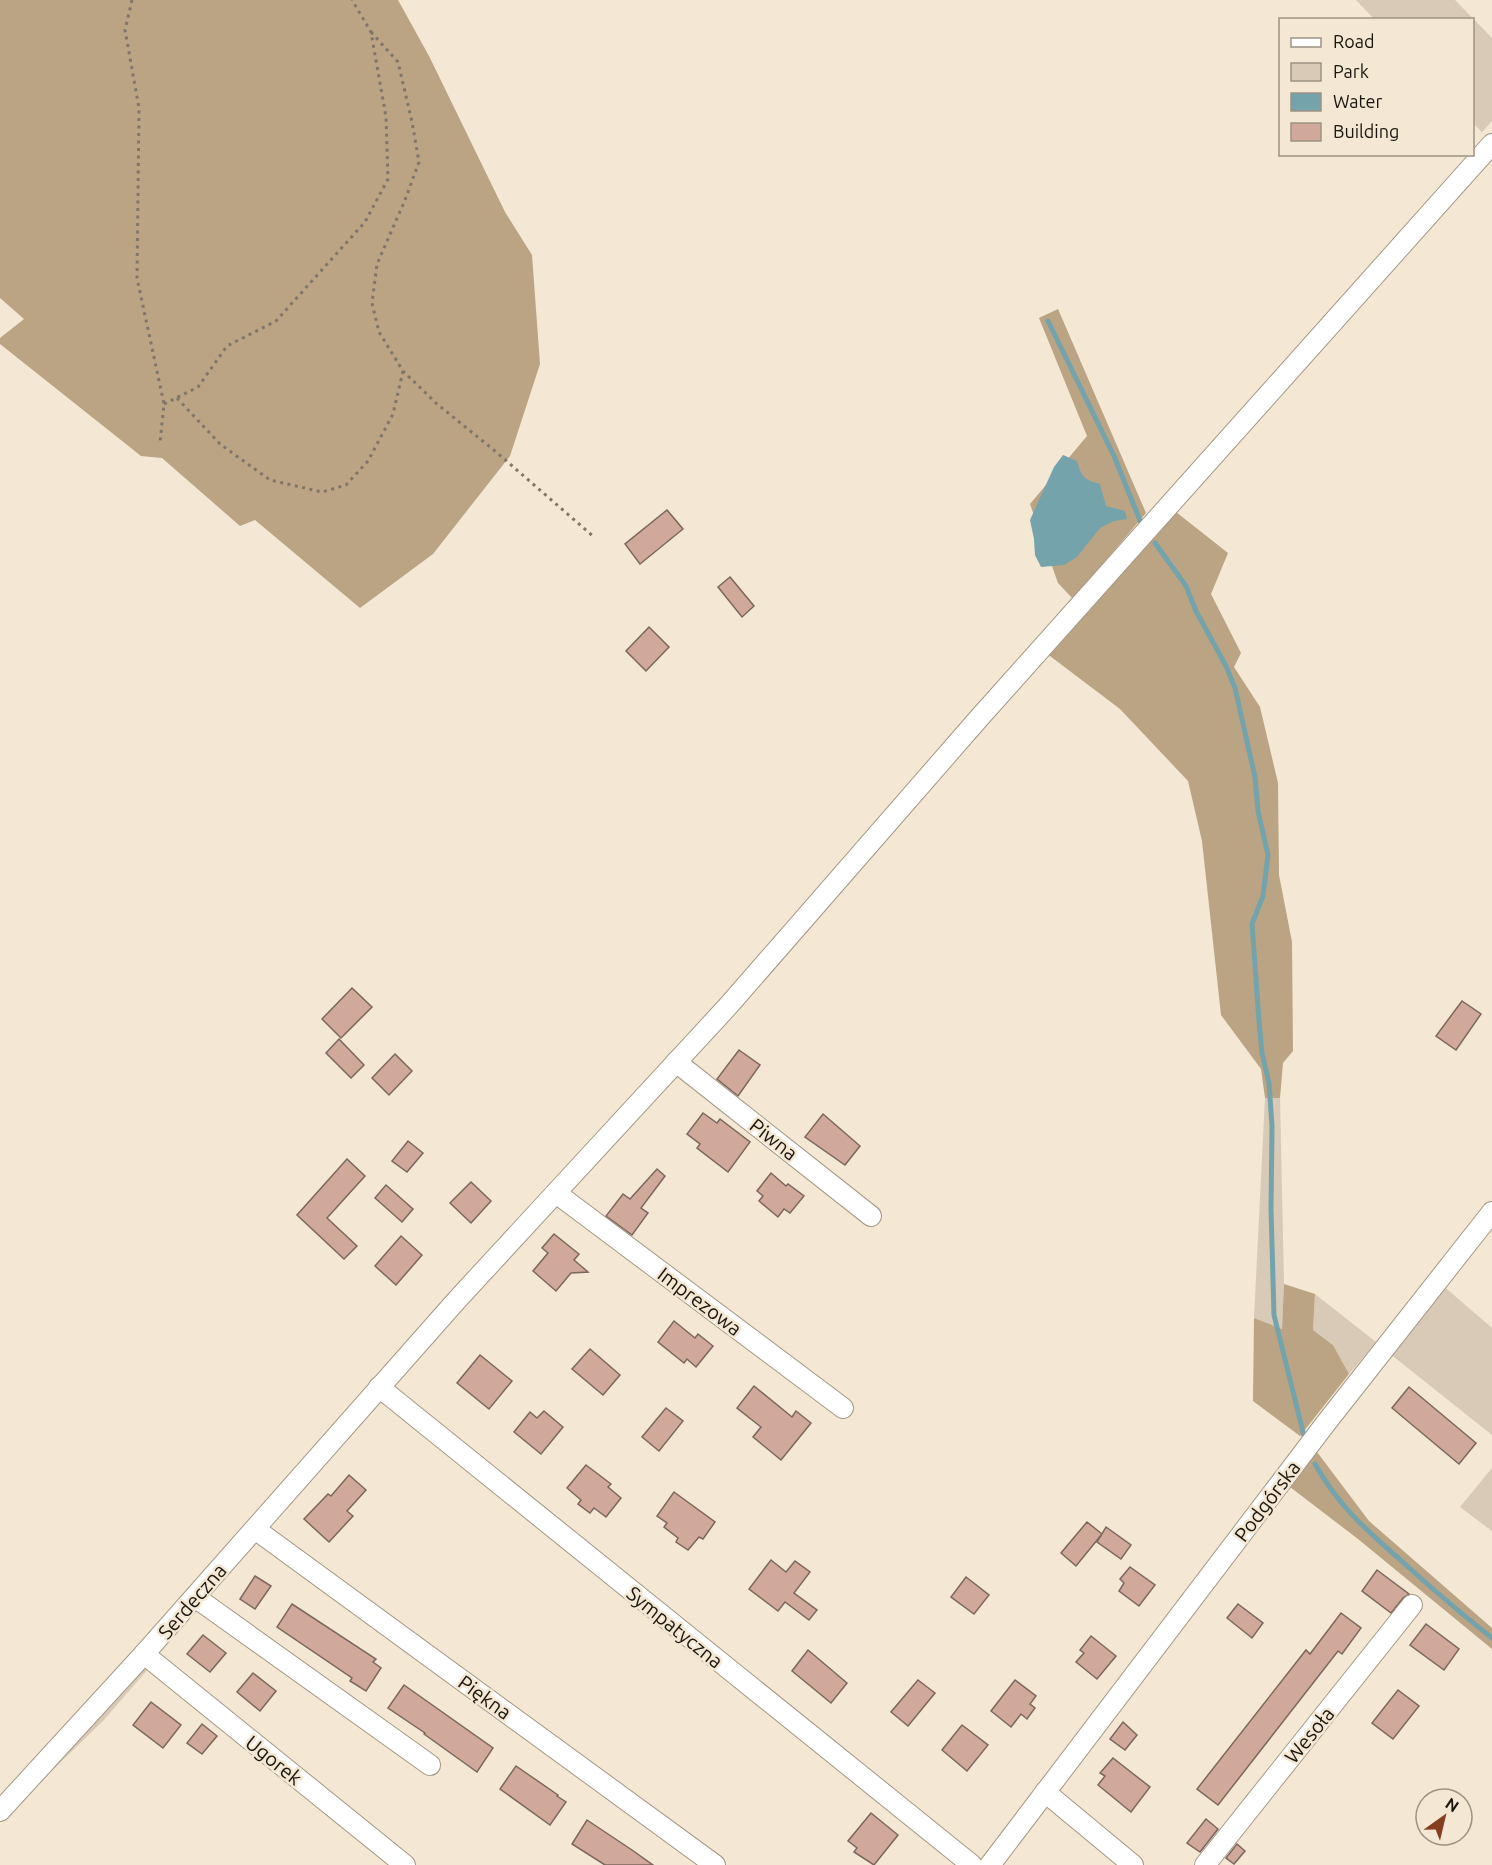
<svg xmlns="http://www.w3.org/2000/svg" width="1492" height="1865" font-family="Ubuntu,sans-serif">
<rect width="100%" height="100%" fill="#f4e7d3"/>
<g fill="#d8cab6">
<polygon points="1356,0 1455,0 1492,38 1492,121 1482,132 1473,123 1472,20 1374,19"/>
<polygon points="1265,1098 1280,1098 1284,1284 1282,1329 1254,1318"/>
<polygon points="1441,1284 1492,1328 1492,1435 1389,1353"/>
<polygon points="1315,1294 1376,1342 1349,1374 1333,1345 1313,1330"/>
<polygon points="1492,1468 1492,1531 1460,1507"/>
<polygon points="141,1665 148,1669 103,1721 0,1821"/>
</g>
<g fill="#baa484">
<polygon points="0,0 398,0 429,56 505,212 532,255 540,364 510,456 433,554 360,608 255,520 240,526 162,458 141,456 0,344 0,338 24,319 0,298"/>
<polygon points="1058,309 1146,513 1073,599 1058,583 1030,504 1087,436 1039,318"/>
<polygon points="1176,512 1228,553 1211,594 1241,653 1234,667 1260,707 1278,783 1279,875 1292,942 1293,1051 1283,1063 1280,1098 1265,1098 1261,1069 1221,1015 1202,841 1188,781 1120,709 1046,653"/>
<polygon points="1284,1284 1315,1294 1313,1330 1333,1345 1349,1374 1300,1436 1253,1401 1254,1318 1282,1329"/>
<polygon points="1317,1452 1369,1521 1492,1628 1492,1649 1358,1539 1290,1487"/>
</g>
<path fill="#75a3ab" d="M 1063,455 L 1077,461 C 1082,477 1083,479 1100,484 L 1106,506 L 1125,511 L 1127,519 L 1114,521 L 1100,528 L 1077,557 L 1064,565 L 1041,567 L 1035,555 L 1034,539 L 1030,520 L 1054,467 Z"/>
<g fill="none" stroke-linecap="round" stroke-linejoin="round">
<g stroke="#75a3ab" stroke-width="5">
<polyline points="1048,321 1114,456 1141,523"/>
<polyline points="1155,543 1186,586 1196,611 1226,666 1235,688 1255,777 1258,811 1268,855 1263,896 1252,924 1259,1021 1262,1053 1269,1083 1272,1126 1271,1209 1274,1315 1304,1436"/>
<path d="M 1315,1464 C 1339,1506 1362,1526 1397,1557 C 1428,1585 1459,1612 1492,1638"/>
</g>
</g>
<g fill="#d0a99a" stroke="#7c675e" stroke-width="1.5">
<polygon points="667,510 683,529 640,564 625,544"/>
<polygon points="730,577 754,606 742,617 718,587"/>
<polygon points="649,627 669,647 646,671 626,651"/>
<polygon points="352,988 372,1007 341,1038 322,1019"/>
<polygon points="1462,1001 1481,1014 1456,1050 1436,1036"/>
<polygon points="339,1039 364,1065 351,1078 326,1053"/>
<polygon points="739,1050 760,1065 738,1096 717,1079"/>
<polygon points="395,1054 412,1071 389,1095 372,1078"/>
<polygon points="703,1113 717,1123 720,1119 750,1142 728,1172 697,1148 700,1144 687,1134"/>
<polygon points="823,1114 860,1146 845,1165 805,1137"/>
<polygon points="408,1141 423,1153 407,1172 392,1161"/>
<polygon points="347,1159 365,1176 327,1218 357,1246 344,1259 297,1215"/>
<polygon points="657,1169 665,1176 641,1208 648,1213 632,1235 606,1216 623,1194 630,1199"/>
<polygon points="771,1173 786,1186 788,1184 804,1196 790,1213 784,1209 778,1217 759,1201 763,1196 757,1191"/>
<polygon points="471,1182 491,1201 471,1223 450,1203"/>
<polygon points="386,1185 413,1209 402,1222 375,1198"/>
<polygon points="554,1234 579,1254 574,1260 588,1272 571,1273 556,1291 533,1271 548,1253 542,1248"/>
<polygon points="401,1236 422,1255 396,1285 375,1266"/>
<polygon points="674,1321 695,1338 698,1334 713,1346 696,1367 687,1359 684,1363 658,1342"/>
<polygon points="590,1349 620,1375 603,1395 572,1369"/>
<polygon points="480,1355 512,1381 489,1409 457,1383"/>
<polygon points="754,1386 792,1417 796,1411 811,1423 781,1460 753,1437 761,1427 737,1408"/>
<polygon points="1409,1387 1476,1443 1459,1464 1392,1408"/>
<polygon points="666,1408 683,1421 659,1451 642,1437"/>
<polygon points="544,1411 563,1427 541,1454 514,1432 530,1412 537,1418"/>
<polygon points="586,1465 611,1484 608,1487 621,1498 606,1517 594,1508 590,1513 578,1504 581,1500 567,1488"/>
<polygon points="349,1475 366,1490 347,1511 353,1516 329,1542 304,1519 328,1494 331,1496"/>
<polygon points="674,1492 715,1522 703,1539 699,1537 688,1550 676,1542 678,1538 664,1527 667,1523 657,1516"/>
<polygon points="1087,1522 1102,1534 1076,1566 1061,1553"/>
<polygon points="1106,1527 1131,1545 1121,1559 1097,1542"/>
<polygon points="771,1560 786,1572 795,1561 810,1572 794,1593 817,1610 809,1620 785,1602 778,1611 749,1589"/>
<polygon points="1130,1567 1155,1585 1139,1606 1119,1591 1124,1583 1120,1579"/>
<polygon points="1377,1570 1409,1594 1403,1598 1391,1613 1362,1591"/>
<polygon points="255,1576 271,1586 255,1609 240,1599"/>
<polygon points="966,1577 989,1595 974,1614 951,1597"/>
<polygon points="292,1604 376,1659 373,1662 381,1668 366,1691 350,1681 352,1678 277,1627"/>
<polygon points="1238,1604 1263,1623 1252,1638 1227,1618"/>
<polygon points="1341,1613 1361,1628 1342,1654 1338,1651 1218,1805 1197,1789 1306,1650 1310,1654"/>
<polygon points="1426,1624 1459,1649 1444,1670 1410,1645"/>
<polygon points="203,1635 226,1653 210,1672 187,1654"/>
<polygon points="1091,1636 1116,1656 1097,1679 1076,1662 1084,1653 1080,1650"/>
<polygon points="808,1650 847,1683 831,1703 792,1671"/>
<polygon points="253,1673 276,1691 260,1711 237,1692"/>
<polygon points="918,1680 935,1693 908,1726 891,1712"/>
<polygon points="1015,1680 1036,1696 1030,1704 1035,1708 1027,1719 1021,1714 1011,1727 991,1711"/>
<polygon points="404,1685 493,1748 477,1772 424,1734 425,1733 388,1708"/>
<polygon points="1398,1690 1419,1706 1393,1739 1372,1723"/>
<polygon points="151,1702 181,1725 163,1748 133,1725"/>
<polygon points="1123,1722 1137,1735 1125,1750 1110,1739"/>
<polygon points="202,1724 217,1736 202,1754 187,1743"/>
<polygon points="962,1725 988,1745 967,1771 942,1750"/>
<polygon points="1113,1758 1150,1787 1131,1812 1098,1785 1105,1776 1100,1773"/>
<polygon points="516,1766 558,1795 557,1796 566,1802 550,1825 500,1789"/>
<polygon points="871,1813 898,1835 874,1865 854,1852 857,1848 848,1841"/>
<polygon points="1206,1819 1218,1829 1200,1852 1187,1843"/>
<polygon points="587,1820 632,1850 653,1865 605,1865 572,1844"/>
<polygon points="1237,1844 1245,1851 1234,1864 1226,1858"/>
</g>
<g fill="none" stroke-linecap="round" stroke-linejoin="round">
<g stroke="#a49886" stroke-width="22">
<g id="minor">
<polyline points="676,1062 871,1216"/>
<polyline points="556,1193 843,1408"/>
<polyline points="379,1387 972,1865"/>
<polyline points="255,1529 715,1865"/>
<polyline points="195,1597 430,1765"/>
<polyline points="144,1654 405,1865"/>
<polyline points="1045,1792 1133,1865"/>
<polyline points="0,1811 144,1654 456,1301 729,1005 980,717 1492,144"/>
<polyline points="990,1865 1326,1423 1492,1212"/>
<polyline points="1205,1865 1412,1605"/>
</g>
</g>
<g stroke="#7f7669" stroke-width="3" stroke-dasharray="3 4.5" stroke-linecap="butt">
<polyline points="132,0 125,30 139,108 137,278 164,404 160,443"/>
<polyline points="371,32 398,62 412,122 419,162 405,200 377,264 372,303 379,332 403,371 437,404 495,451 594,537"/>
<polyline points="177,398 220,444 270,480 322,492 346,485 368,461 393,414 403,371"/>
<polyline points="164,404 198,387 227,346 276,321 365,222 388,179 386,117 371,32 352,0"/>
</g>
<use href="#minor" stroke="#fff" stroke-width="20"/>
</g>
<g text-anchor="middle" dominant-baseline="central" stroke-width="5" stroke-linejoin="round" paint-order="stroke">
<g font-size="20" fill="#1a150e" stroke="#f4e7d3">
<text transform="translate(774 1139) rotate(38)">Piwna</text>
<text transform="translate(700 1301) rotate(37)">Imprezowa</text>
<text transform="translate(1267 1501) rotate(-53)">Podgórska</text>
<text transform="translate(192 1601) rotate(-49)">Serdeczna</text>
<text transform="translate(675 1627) rotate(39)">Sympatyczna</text>
<text transform="translate(485 1697) rotate(36)">Piękna</text>
<text transform="translate(1309 1735) rotate(-51)">Wesoła</text>
<text transform="translate(274 1760) rotate(39)">Ugorek</text>
</g>
</g>
<rect x="1279" y="18" width="195" height="138" fill="#f4e7d3" stroke="#9d9384" stroke-width="1.5"/>
<rect x="1291" y="38" width="30" height="9" fill="#ffffff" stroke="#9d9384" stroke-width="1.5"/>
<text x="1333" y="48" font-size="18" fill="#1a150e">Road</text>
<rect x="1291" y="63" width="30" height="18" fill="#d8cab6" stroke="#9d9384" stroke-width="1.5"/>
<text x="1333" y="78" font-size="18" fill="#1a150e">Park</text>
<rect x="1291" y="93" width="30" height="18" fill="#75a3ab" stroke="#9d9384" stroke-width="1.5"/>
<text x="1333" y="108" font-size="18" fill="#1a150e">Water</text>
<rect x="1291" y="123" width="30" height="18" fill="#d0a99a" stroke="#9d9384" stroke-width="1.5"/>
<text x="1333" y="138" font-size="18" fill="#1a150e">Building</text>
<g transform="translate(1444 1817) rotate(34)"><circle r="28" fill="#f4e7d3" stroke="#9d9384" stroke-width="1.5"/>
<path d="M0-4.5L10 22L0 15L-10 22Z" fill="#863e20"/>
<text y="-9" font-size="16" font-weight="bold" text-anchor="middle" fill="#1a150e">N</text>
</g>
</svg>
